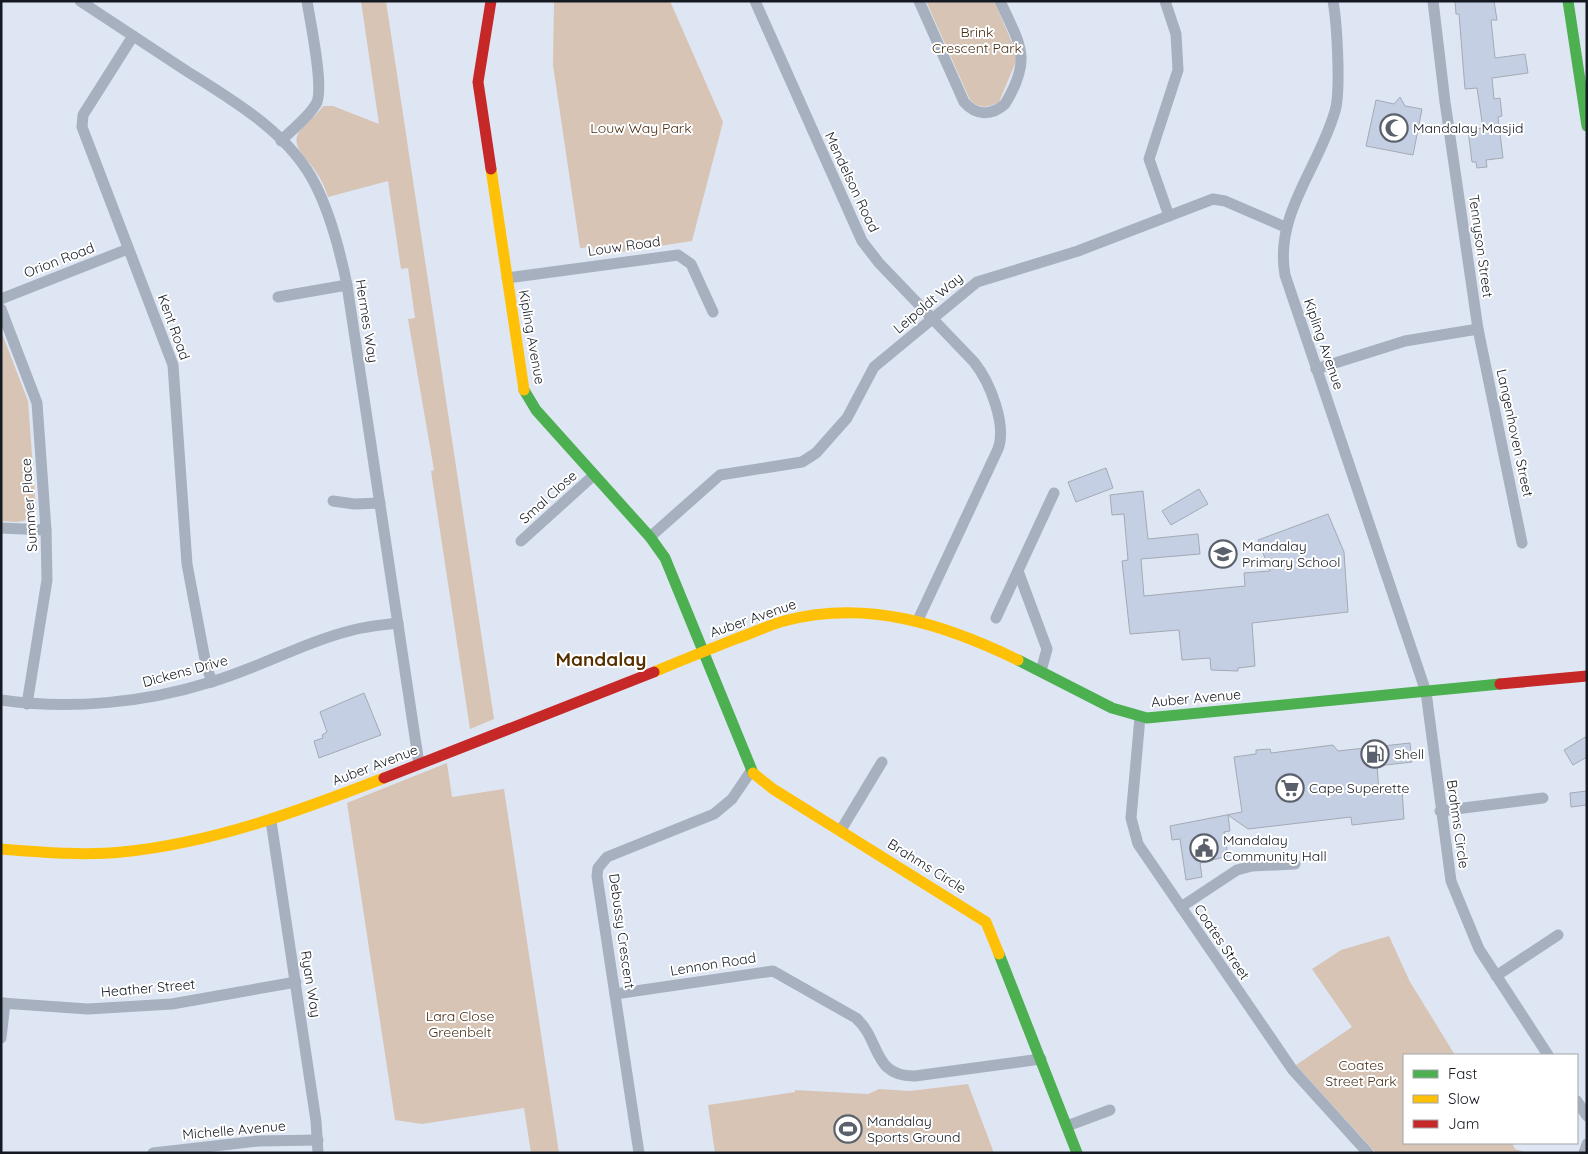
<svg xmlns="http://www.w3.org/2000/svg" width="1588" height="1154" font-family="Quicksand,sans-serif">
<rect width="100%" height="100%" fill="#dee6f4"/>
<g fill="#d7c4b5">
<path d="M 361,1 L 386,1 L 494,719 L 470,729 L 431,471 L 434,470 L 408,319 L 415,318 L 408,268 L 401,269 L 388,181 L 328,197 C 325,187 320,177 314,169 C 307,158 290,146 299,132 C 305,122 316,117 323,106 L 333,106 L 379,124 Z"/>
<polygon points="554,1 670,1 723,122 692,241 594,256 593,247 580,248 553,65"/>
<path d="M 926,1 L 994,1 L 1016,52 L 1017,59 L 999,102 C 988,108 979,109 970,100 Z"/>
<path d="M 1,331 L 28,401 L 36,509 C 31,525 15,522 1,521 Z"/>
<polygon points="447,763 452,797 504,789 559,1153 531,1153 524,1108 422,1124 395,1120 347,803"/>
<polygon points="1389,936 1410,982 1455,1055 1404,1055 1404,1143 1512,1143 1515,1149 1528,1153 1376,1153 1296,1065 1352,1027 1312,969 1341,950"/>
<polygon points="968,1084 994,1153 715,1153 708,1105 795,1092 795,1090 868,1094 879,1089 910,1091"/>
</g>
<g fill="#c4cfe3" stroke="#a4aab4">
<polygon points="1455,1 1494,1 1497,20 1491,20 1495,58 1525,54 1528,73 1492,78 1494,99 1500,98 1502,116 1498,117 1503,158 1486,160 1487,167 1477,168 1476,162 1472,162 1468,130 1483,128 1477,88 1465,89 1459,14 1456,14"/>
<polygon points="1400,97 1405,106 1422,109 1413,155 1366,146 1376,100 1394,104"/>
<polygon points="1106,468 1113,488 1076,502 1068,482"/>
<polygon points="1199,489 1208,504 1171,525 1162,511"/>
<polygon points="1143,491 1148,539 1198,534 1200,554 1141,559 1144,596 1245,586 1244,573 1270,571 1258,540 1328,514 1344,552 1348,612 1252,623 1255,666 1238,668 1238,671 1211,670 1210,658 1182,660 1179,630 1130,634 1122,561 1128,560 1124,514 1112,515 1110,495"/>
<polygon points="364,693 381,735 319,758 314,741 323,738 322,735 327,732 320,712"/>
<polygon points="1587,736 1587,757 1573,765 1564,750"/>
<polygon points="1410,743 1412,762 1377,766 1379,792 1402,790 1404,819 1352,825 1351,817 1248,829 1228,815 1230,831 1224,832 1228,856 1200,863 1202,877 1186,880 1180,839 1172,840 1170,826 1242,812 1234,757 1256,754 1256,750 1270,749 1271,753 1333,745 1338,751"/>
<polygon points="1587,791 1587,805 1571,807 1570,793"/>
</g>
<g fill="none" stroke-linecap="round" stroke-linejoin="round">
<g stroke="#a6b0bf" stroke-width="11">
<path d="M 80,1 C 115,24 150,47 185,70 C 232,100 289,132 315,184 C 331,215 340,251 347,285 L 419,764"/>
<path d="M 755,1 L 862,241 L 879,263 L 974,362 C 990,382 1007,425 998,449 L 918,620"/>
<path d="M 919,1 L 964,102 C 976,116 992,116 1005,104 C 1033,58 1020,45 1000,1"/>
<polyline points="1165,1 1176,34 1178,70 1149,159 1169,216"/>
<path d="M 1333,1 C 1337,23 1341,92 1335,111 C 1319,168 1274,214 1285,275 L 1426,692 L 1451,881 L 1479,949 L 1548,1055"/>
<polyline points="1433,1 1445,102 1478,329 1522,543"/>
<polyline points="133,36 83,115 82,127 173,365 187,564 206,665 212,682"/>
<path d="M 281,141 C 292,129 308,118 316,104 C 325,90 310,21 307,1"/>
<polyline points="507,278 678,255 691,264 713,312"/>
<polyline points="278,297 347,285"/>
<polyline points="1,299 128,249"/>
<polyline points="1,309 37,403 46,530 47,580 27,704"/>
<polyline points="1316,369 1405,341 1478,329"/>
<polyline points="333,501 354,504 380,503"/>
<polyline points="1,528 46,530"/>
<polyline points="650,537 720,475 802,462 816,453 847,418 874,367 977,282 1078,251 1213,199 1225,201 1285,227"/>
<polyline points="521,541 594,475"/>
<polyline points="1018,571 1047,649 1041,671"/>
<polyline points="996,618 1054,493"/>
<path d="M 1,700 C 70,710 144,703 211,682 C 259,668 304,642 353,630 C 368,626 383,625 398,623"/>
<polyline points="1140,717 1131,818 1138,844 1292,1069 1368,1153"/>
<polyline points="1440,811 1543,798"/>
<polyline points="271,821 316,1121 318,1153"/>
<polyline points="841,830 882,762"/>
<polyline points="1181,907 1237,870 1252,866 1295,864"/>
<polyline points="1496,976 1558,935"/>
<path d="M 615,994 L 773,971 L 856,1018 C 881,1040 872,1077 915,1076 L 1041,1059"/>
<polyline points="1,1003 88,1009 172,1004 296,982"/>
<polyline points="1,1038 5,1003"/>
<polyline points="1577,1101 1587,1116"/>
<polyline points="1067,1126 1110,1110"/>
<polyline points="153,1153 259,1141 318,1140"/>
<polyline points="639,1153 597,876 598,868 607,857 714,814 732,799 751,771"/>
<polyline points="1584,1153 1587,1144"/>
</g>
<g stroke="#4caf50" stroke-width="11">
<polyline points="1568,1 1587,126"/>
<polyline points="524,390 536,410 650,537 665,558 753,773"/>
<polyline points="1018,660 1112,708 1147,718 1500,684"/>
<polyline points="999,954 1077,1153"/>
</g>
<g stroke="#ffc107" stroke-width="11">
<polyline points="491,169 524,390"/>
<path d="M 654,672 C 682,660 710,649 738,638 C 753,633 769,625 784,621 C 867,599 944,624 1018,660"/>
<polyline points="753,773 773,789 986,922 999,954"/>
<path d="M 1,849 C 41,852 82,856 122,852 C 213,843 299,811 384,778"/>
</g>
<g stroke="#c62828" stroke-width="11">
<polyline points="491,169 478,82 491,1"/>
<polyline points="1500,684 1587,676"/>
<polyline points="384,778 654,672"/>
</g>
</g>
<defs>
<g id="mosque-ring" transform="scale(1.4375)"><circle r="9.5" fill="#fff" stroke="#5b616c" stroke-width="1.5"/><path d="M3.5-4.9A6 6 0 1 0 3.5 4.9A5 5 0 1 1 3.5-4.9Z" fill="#5b616c"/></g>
<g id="school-ring" transform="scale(1.4375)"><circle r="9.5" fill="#fff" stroke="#5b616c" stroke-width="1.5"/><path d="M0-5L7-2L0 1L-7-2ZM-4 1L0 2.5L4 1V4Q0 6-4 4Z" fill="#5b616c"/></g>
<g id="fuel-ring" transform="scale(1.4375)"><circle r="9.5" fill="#fff" stroke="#5b616c" stroke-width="1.5"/><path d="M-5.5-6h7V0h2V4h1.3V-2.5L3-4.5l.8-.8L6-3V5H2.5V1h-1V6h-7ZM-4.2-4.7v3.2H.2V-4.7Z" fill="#5b616c"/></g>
<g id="supermarket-ring" transform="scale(1.4375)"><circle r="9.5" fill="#fff" stroke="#5b616c" stroke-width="1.5"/><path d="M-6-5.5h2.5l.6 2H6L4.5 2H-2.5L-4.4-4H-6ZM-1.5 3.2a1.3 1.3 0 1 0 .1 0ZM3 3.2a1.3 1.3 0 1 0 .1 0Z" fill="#5b616c"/></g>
<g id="civic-ring" transform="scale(1.4375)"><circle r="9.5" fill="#fff" stroke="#5b616c" stroke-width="1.5"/><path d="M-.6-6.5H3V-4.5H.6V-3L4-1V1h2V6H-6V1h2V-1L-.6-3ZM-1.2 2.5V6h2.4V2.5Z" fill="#5b616c"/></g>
<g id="stadium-ring" transform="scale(1.4375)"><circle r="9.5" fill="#fff" stroke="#5b616c" stroke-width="1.5"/><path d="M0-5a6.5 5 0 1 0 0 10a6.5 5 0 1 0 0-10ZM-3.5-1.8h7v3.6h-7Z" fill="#5b616c"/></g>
</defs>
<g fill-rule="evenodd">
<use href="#mosque-ring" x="1394" y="128"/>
<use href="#school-ring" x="1223" y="554"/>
<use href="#fuel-ring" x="1375" y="754"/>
<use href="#supermarket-ring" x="1290" y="788"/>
<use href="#civic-ring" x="1204" y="848"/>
<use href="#stadium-ring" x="848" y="1129"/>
</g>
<g text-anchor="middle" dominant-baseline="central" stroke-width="4" stroke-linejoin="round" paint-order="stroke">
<g font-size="14" fill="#482e14" stroke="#fff">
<text x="977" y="32">Brink<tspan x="977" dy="16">Crescent Park</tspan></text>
<text x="641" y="128">Louw Way Park</text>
<text x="460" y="1016">Lara Close<tspan x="460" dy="16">Greenbelt</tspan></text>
<text x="1361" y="1065">Coates<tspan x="1361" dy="16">Street Park</tspan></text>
</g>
<g font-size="14" fill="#151a22" stroke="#fff" text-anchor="start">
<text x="1413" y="128">Mandalay Masjid</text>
<text x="1242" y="546">Mandalay<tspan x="1242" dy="16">Primary School</tspan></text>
<text x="1394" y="754">Shell</text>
<text x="1309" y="788">Cape Superette</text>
<text x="1223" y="840">Mandalay<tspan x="1223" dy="16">Community Hall</tspan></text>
<text x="867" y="1121">Mandalay<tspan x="867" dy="16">Sports Ground</tspan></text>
</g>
<g font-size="14" fill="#151a22" stroke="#fff">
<text transform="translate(852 182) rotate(65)">Mendelson Road</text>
<text transform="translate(624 246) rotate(-8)">Louw Road</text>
<text transform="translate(1481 246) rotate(82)">Tennyson Street</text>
<text transform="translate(59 260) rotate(-21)">Orion Road</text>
<text transform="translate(928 303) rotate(-40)">Leipoldt Way</text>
<text transform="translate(367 321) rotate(81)">Hermes Way</text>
<text transform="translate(174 327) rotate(70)">Kent Road</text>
<text transform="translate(532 337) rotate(80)">Kipling Avenue</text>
<text transform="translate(1324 344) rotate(71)">Kipling Avenue</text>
<text transform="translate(1515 433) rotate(78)">Langenhoven Street</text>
<text transform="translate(548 497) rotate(-42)">Smal Close</text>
<text transform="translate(29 505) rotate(-94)">Summer Place</text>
<text transform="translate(753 618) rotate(-19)">Auber Avenue</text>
<text transform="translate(185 671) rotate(-15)">Dickens Drive</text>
<text transform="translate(1196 698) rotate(-5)">Auber Avenue</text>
<text transform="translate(375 765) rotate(-21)">Auber Avenue</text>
<text transform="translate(1458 824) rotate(82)">Brahms Circle</text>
<text transform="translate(927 866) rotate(32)">Brahms Circle</text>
<text transform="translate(622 931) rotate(82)">Debussy Crescent</text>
<text transform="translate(1222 942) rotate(56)">Coates Street</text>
<text transform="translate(713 964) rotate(-9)">Lennon Road</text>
<text transform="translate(311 984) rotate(81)">Ryan Way</text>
<text transform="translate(148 988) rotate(-5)">Heather Street</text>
<text transform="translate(234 1130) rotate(-5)">Michelle Avenue</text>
</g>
<g font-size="19" font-weight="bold" fill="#573000" stroke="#fff">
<text x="601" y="659">Mandalay</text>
</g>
</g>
<rect width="1588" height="1154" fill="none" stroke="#151a22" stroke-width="5"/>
<rect x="1403" y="1054" width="175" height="90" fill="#ffffff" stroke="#a1a3a7"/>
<rect x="1413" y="1070" width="25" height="8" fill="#4caf50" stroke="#a1a3a7"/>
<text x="1448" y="1079" font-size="15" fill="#151a22">Fast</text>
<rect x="1413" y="1095" width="25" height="8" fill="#ffc107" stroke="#a1a3a7"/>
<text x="1448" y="1104" font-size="15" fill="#151a22">Slow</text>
<rect x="1413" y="1120" width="25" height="8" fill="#c62828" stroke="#a1a3a7"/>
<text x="1448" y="1129" font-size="15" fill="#151a22">Jam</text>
</svg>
